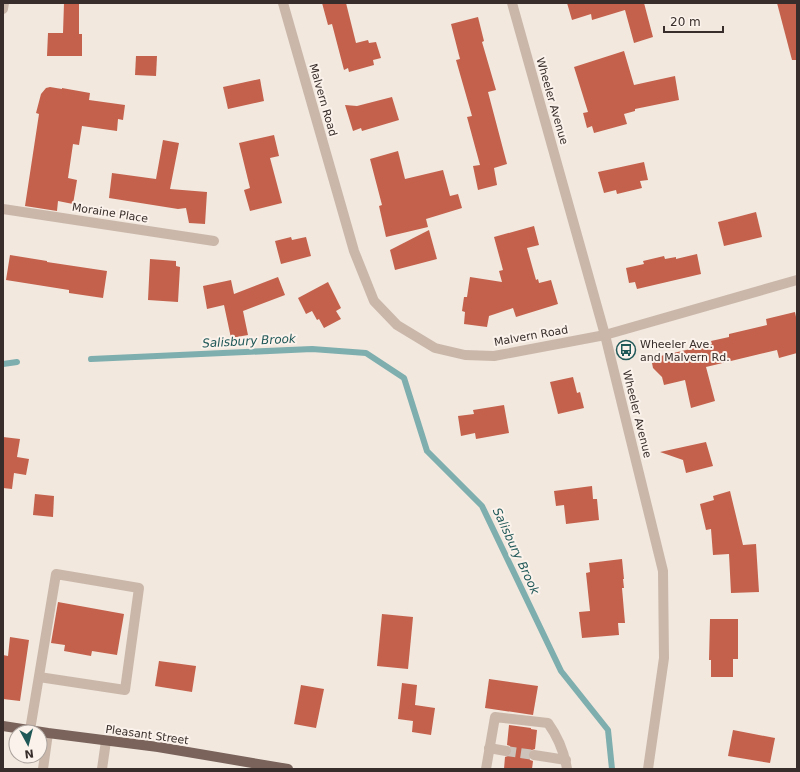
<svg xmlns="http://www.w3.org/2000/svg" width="800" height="772" font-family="'DejaVu Sans',sans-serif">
<rect width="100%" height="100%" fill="#f2e8de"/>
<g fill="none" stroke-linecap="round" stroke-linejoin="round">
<g stroke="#7eaeae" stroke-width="6">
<polyline points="91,359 312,349 366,353 404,378 427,451 482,506 561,671 608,730 612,769"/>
<polyline points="3,364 17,362"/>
</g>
</g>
<g fill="#c3614c">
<polygon points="64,3 79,3 79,34 82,34 82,56 47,56 48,33 63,33"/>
<polygon points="322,3 346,3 356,43 368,40 369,43 376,42 381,58 373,60 374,65 349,72 348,68 344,70 332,24 328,25"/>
<polygon points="567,3 644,3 653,37 634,43 625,10 592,20 591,14 572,20"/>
<polygon points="777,3 797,3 797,60 792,60"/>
<polygon points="478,17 484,41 482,42 496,90 488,92 507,164 494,168 497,185 478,190 473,166 480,165 467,117 472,116 456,60 460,59 451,24"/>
<polygon points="624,51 634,85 675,76 679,100 635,109 635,111 624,114 627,124 594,133 592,126 587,128 583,113 588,112 574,67"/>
<polygon points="136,56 157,56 156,76 135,75"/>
<polygon points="260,79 264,101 228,109 223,87"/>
<polygon points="50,87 62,89 62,88 90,93 89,100 125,105 123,120 118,119 117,131 82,126 79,145 73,144 68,178 77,180 73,204 58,201 57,211 25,206 39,114 36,113 41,94 46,88"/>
<polygon points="392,97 399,120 362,131 361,128 353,131 345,105 357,106"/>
<polygon points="274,135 279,156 270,158 282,203 250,211 244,190 250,188 239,143"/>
<polygon points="163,140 179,143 170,189 207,192 205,224 189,223 186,208 178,209 109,198 112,173 156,179"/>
<polygon points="398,151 405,179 443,170 450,196 458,194 462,208 426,219 428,227 386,237 379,206 382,205 370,159"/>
<polygon points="644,162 648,180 640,181 642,188 617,194 616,190 604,193 598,172"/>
<polygon points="756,212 762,237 724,246 718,222"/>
<polygon points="534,226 539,245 527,248 536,280 538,279 539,283 551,280 558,304 516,317 513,308 489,316 487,327 464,324 465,312 462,311 464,297 467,297 470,277 502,282 499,271 503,270 494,237"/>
<polygon points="429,230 437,259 395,270 390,250"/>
<polygon points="291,237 292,240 306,237 311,256 281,264 275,241"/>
<polygon points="697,254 701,274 637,289 635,282 629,283 626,268 644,264 643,261 664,256 665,259 676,257 676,259"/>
<polygon points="10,255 47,261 47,262 107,271 103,298 69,293 69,290 6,280"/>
<polygon points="150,259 176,261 176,266 180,267 178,302 148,300"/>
<polygon points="278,277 285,295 243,311 248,335 231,338 224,305 207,309 203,286 231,280 234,294"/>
<polygon points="328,282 341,308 336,311 341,319 324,328 319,319 317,320 312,311 306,314 298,298"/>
<polygon points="795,312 797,322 797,353 779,358 777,350 706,367 715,401 691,408 685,380 664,385 662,377 653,368 652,363 656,357 712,344 711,341 729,337 729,334 767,325 766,319"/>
<polygon points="573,377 577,393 580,392 584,408 558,414 550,382"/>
<polygon points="504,405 509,433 476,439 475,433 461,436 458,416 474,414 473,410"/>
<polygon points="3,437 20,439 17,457 29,459 26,475 14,473 12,489 3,488"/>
<polygon points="706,442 713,466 686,473 683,460 660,452"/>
<polygon points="592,486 593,499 597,499 599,520 566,524 564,505 556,506 554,491"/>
<polygon points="730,491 743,545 756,544 759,592 731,593 729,554 713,555 711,529 706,530 700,504 714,500 713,496"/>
<polygon points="35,494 54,496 53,517 33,515"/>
<polygon points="622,559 624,579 623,579 624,588 622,588 625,623 618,623 619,635 582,638 579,612 590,611 586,573 590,572 589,563"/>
<polygon points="58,602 124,614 117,655 92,651 91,656 64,651 65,645 51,643"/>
<polygon points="382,614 413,617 408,669 377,666"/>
<polygon points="710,619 738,619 738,659 733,659 733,677 711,677 711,660 709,660"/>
<polygon points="10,637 29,640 20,701 3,699 3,655 8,656"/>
<polygon points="159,661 196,666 192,692 155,686"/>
<polygon points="489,679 538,686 533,715 485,708"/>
<polygon points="402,683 417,685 415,705 435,708 431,735 412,732 413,721 398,719"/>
<polygon points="301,685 324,689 316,728 294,724"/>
<polygon points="509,725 531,728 531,729 537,730 535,749 529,751 528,754 530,760 533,761 532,769 504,769 505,757 511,755 512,752 510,746 507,745"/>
<polygon points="733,730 775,738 770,763 728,756"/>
</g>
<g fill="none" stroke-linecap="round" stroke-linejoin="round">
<polyline stroke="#cdc3ba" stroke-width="10" stroke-dasharray="10 5" stroke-linecap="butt" points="506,751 534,755"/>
<g stroke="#cab7aa" stroke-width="10">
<polyline points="283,3 354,251 374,301 397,325 435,348 465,355 494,356 605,335 797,280"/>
<polyline points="512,3 605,335 663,571 664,658 648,769"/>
<polyline points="3,9 4,3"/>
<polyline points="3,209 214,241"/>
<polyline points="30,730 56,574 139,588 125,690 39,677"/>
<polyline points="489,748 506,751"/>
<polyline points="534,755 566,760"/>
<polyline points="43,769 48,733"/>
<polyline points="102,769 106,741"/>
<path d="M 486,769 L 495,717 L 548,723 C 558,737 564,751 567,769"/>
</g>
<polyline stroke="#79635b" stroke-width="10" points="3,726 48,733 158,747 288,769"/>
</g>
<defs>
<g id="bus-ring" transform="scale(1)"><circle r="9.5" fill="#faf2eb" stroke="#205858" stroke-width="1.5"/><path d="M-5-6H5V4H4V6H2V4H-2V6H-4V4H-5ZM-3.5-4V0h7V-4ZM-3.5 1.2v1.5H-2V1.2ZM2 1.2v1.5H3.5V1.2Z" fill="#205858"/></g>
</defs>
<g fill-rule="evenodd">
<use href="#bus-ring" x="626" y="350"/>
</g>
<g text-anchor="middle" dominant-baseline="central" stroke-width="4" stroke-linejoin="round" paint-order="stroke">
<g font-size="11" fill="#382d2a" stroke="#faf2eb">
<text transform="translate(323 100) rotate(74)">Malvern Road</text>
<text transform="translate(552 101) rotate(74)">Wheeler Avenue</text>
<text transform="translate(110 213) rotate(9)">Moraine Place</text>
<text transform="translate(531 336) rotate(-10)">Malvern Road</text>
<text transform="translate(637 414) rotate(76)">Wheeler Avenue</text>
<text transform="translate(147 735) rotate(8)">Pleasant Street</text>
</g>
<g font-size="11" fill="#382d2a" stroke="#faf2eb" text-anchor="start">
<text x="640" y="344">Wheeler Ave.<tspan x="640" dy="13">and Malvern Rd.</tspan></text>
</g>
<g font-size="12" font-style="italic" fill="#205858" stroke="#faf2eb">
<text transform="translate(249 341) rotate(-3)">Salisbury Brook</text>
<text transform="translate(516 551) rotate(65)">Salisbury Brook</text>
</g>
</g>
<rect width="800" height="772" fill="none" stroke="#382d2a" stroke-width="8"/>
<g transform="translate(28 744) rotate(173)"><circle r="19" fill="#faf2eb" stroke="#aca39e"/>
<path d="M0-3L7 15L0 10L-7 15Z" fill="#205858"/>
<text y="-6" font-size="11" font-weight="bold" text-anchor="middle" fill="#382d2a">N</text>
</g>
<path d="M664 26v6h59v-6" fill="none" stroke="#382d2a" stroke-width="2"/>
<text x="670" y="26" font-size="12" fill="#382d2a" stroke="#faf2eb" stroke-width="3" paint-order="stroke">20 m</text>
</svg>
